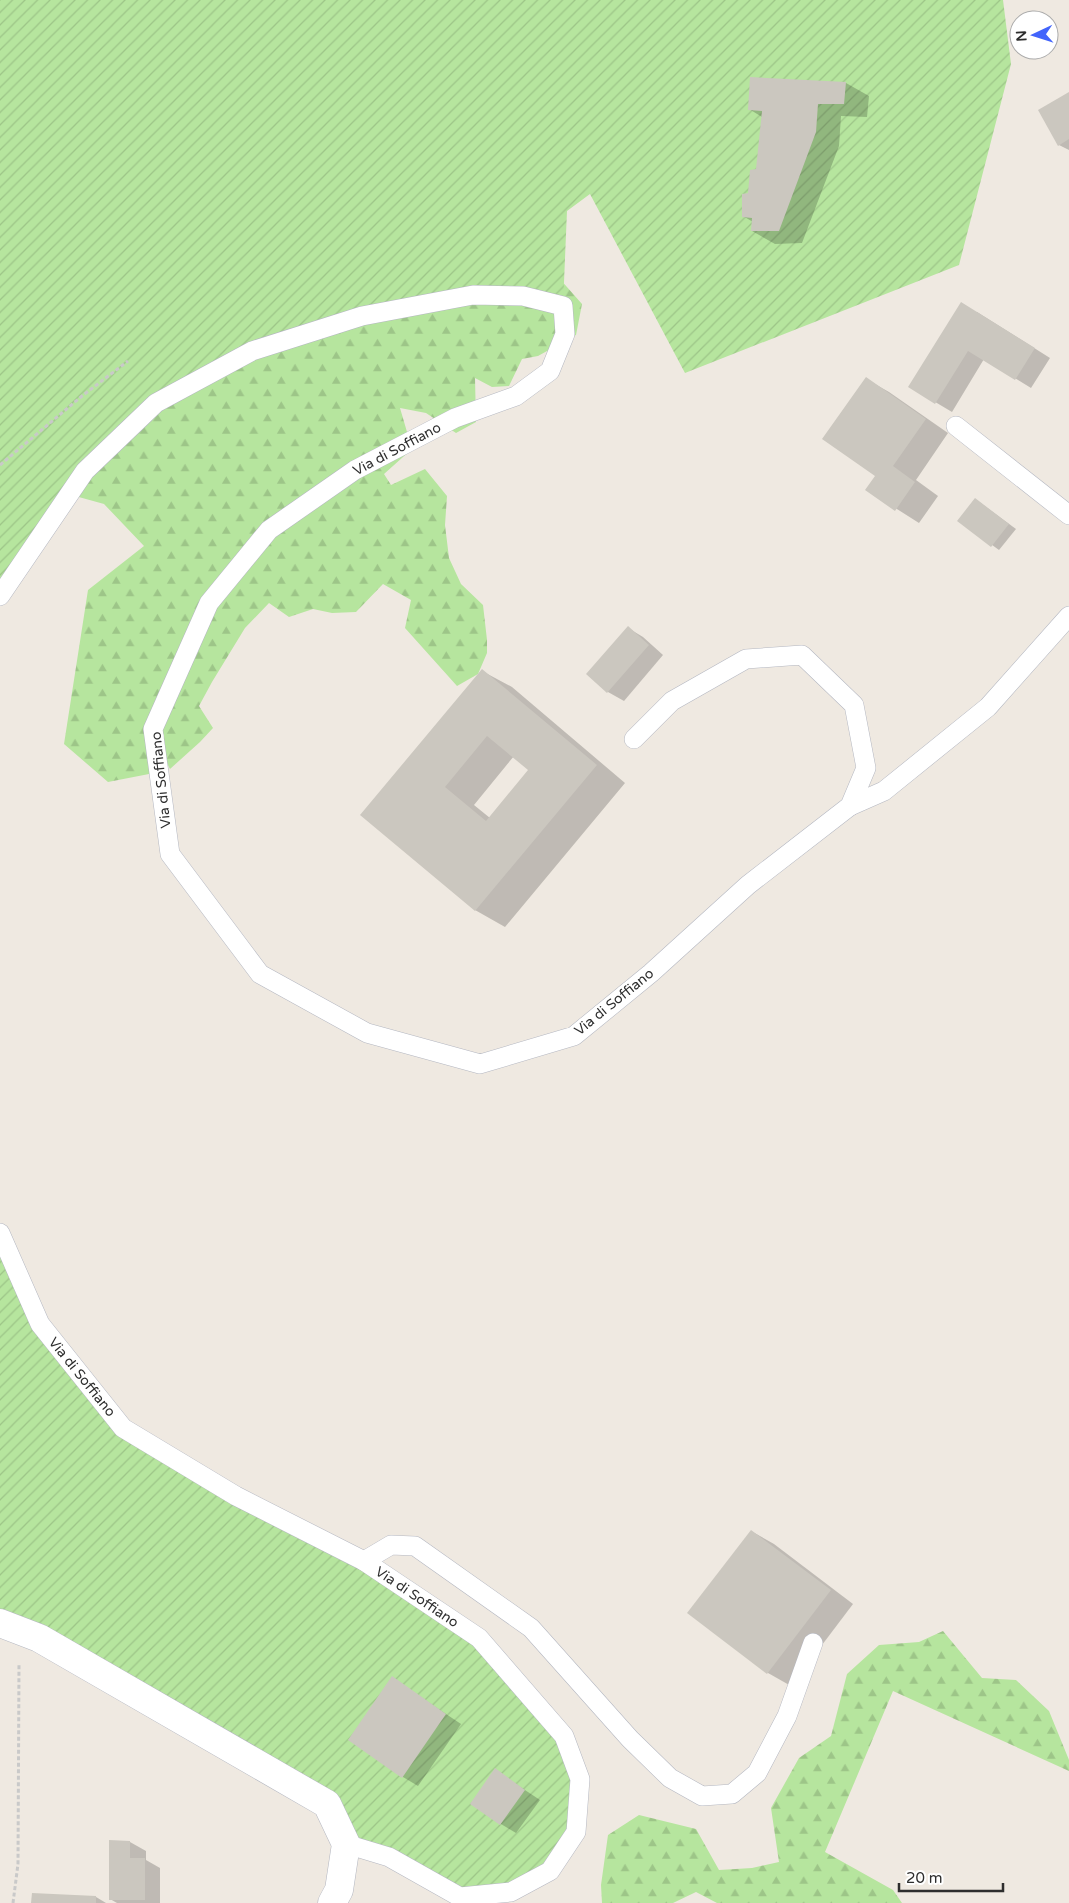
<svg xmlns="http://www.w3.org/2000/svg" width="1069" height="1903" font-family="'Varela Round',sans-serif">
<defs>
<pattern id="forest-firs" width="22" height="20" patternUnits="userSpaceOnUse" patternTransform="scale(1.25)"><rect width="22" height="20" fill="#b6e59e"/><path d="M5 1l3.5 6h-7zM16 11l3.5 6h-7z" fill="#9dc588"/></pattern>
<pattern id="garden-furrows" width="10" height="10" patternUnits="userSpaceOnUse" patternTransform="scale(1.25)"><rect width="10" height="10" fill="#b6e59e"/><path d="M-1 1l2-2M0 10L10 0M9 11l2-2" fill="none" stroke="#9dc588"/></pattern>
</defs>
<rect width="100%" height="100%" fill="#efe9e1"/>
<g fill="url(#forest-firs)">
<polygon points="0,0 559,278 582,304 576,335 538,356 522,359 509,386 492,387 475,378 476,422 456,433 426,413 400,408 412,449 384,474 391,485 425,469 447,496 445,525 449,558 461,584 483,605 487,640 487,653 478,674 457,686 405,628 411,600 383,584 356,612 332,613 313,609 289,617 269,603 245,628 212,682 199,706 213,728 200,742 170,769 159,748 149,774 108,782 64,744 88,590 144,546 104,504 28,483"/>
<polygon points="943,1631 982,1678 1016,1680 1049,1711 1069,1760 1069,1771 893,1691 825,1852 893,1890 902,1903 717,1903 696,1892 673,1903 602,1903 601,1885 608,1835 639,1815 696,1829 719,1870 752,1868 779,1862 771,1808 799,1758 831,1736 847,1674 879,1645 919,1642"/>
</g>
<g fill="url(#garden-furrows)">
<polygon points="0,0 1003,0 1011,64 959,265 685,373 590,194 567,211 563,306 473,295 252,351 156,403 85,471 0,596"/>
<polygon points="0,1233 40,1324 123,1428 479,1638 564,1736 580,1779 576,1832 550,1871 460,1897 346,1844 327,1804 0,1623"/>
</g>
<g fill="#0003" fill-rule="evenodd">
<polygon points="846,83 869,96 867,117 841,116 839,146 802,243 775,244 752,231 753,222 743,216 758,170 762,117 749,109"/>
<polygon points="1069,93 1069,150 1059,145"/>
<polygon points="977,312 1050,358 1031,388 984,359 952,412 910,387"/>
<polygon points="866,379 889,392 948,433 916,480 938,496 919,523 867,490 877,476"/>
<polygon points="975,499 1016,529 999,550 959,521"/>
<polygon points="628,628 643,637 663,655 624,701 608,692 588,674"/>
<path d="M 482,671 L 512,687 L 625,783 L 505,927 L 475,910 L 362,815 ZM 514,756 L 530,769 L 490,818 L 474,805 Z"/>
<polygon points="751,1531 774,1544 853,1604 791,1686 768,1673"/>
<polygon points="392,1678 461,1724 418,1786 403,1777"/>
<polygon points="495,1770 540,1800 516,1833 501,1824"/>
<polygon points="130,1842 146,1851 146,1860 160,1868 160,1903 117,1903 110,1899"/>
<polygon points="96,1897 106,1903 32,1903"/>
</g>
<g fill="#cbc7bf" fill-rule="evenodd">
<polygon points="750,77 846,82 844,104 818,104 816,132 779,231 751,231 752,218 742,217 742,194 748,193 750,170 756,169 762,111 748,110"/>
<polygon points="1069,92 1069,139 1058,146 1038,110"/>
<polygon points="961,302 1035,348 1015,380 968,351 935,404 908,387"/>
<polygon points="866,377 926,419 893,466 915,482 895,511 865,490 875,476 822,439"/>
<polygon points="975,498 1009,524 991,547 957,521"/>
<polygon points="628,626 649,645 607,693 586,674"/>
<path d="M 482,669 L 597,765 L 475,911 L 360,815 ZM 487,736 L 528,770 L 486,821 L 445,787 Z"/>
<polygon points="751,1530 831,1590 767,1674 687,1613"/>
<polygon points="392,1676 446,1714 402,1778 348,1740"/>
<polygon points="495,1768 525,1790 500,1825 470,1804"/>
<polygon points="109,1840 130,1841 130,1858 145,1858 145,1900 109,1900"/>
<polygon points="32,1893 96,1896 96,1903 31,1903"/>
</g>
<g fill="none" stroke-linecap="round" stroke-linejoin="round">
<g stroke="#b4b7c1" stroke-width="20">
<g id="lane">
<polyline points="956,426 1069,515"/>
<polyline points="0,596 85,471 156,403 252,351 362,316 473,295 523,296 563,306 565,334 550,371 516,396 455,418 355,470 269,530 209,603 153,729 170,854 260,974 367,1033 480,1064 574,1036 651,973 748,885 850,806 866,768 854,705 802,655 746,659 672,701 634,739"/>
<polyline points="850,806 884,791 988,707 1069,616"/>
<polyline points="0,1233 40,1324 123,1428 236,1496 364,1561 479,1638 564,1736 580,1779 576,1832 550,1871 511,1892 460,1897 389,1857 346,1844"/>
<polyline points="364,1561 391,1545 415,1546 531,1628 630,1739 670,1778 702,1796 732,1794 757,1773 787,1716 813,1643"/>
</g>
</g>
<g stroke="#b4b7c1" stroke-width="29">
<polyline id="street" points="0,1623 39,1638 327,1804 346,1844 339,1890 332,1903"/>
</g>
<g stroke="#c9c9c9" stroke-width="3" stroke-dasharray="4 2.5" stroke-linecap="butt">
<polyline points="0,465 82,396 128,361"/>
<polyline points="13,1903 18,1864 19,1664"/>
</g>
<use href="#lane" stroke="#fff" stroke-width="19"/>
<use href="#street" stroke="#fff" stroke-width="28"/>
</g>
<g text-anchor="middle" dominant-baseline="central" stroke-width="5" stroke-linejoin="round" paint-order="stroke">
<g font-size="14" fill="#2e2e2e" stroke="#fff">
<text transform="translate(397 449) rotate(-28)">Via di Soffiano</text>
<text transform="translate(161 780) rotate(-96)">Via di Soffiano</text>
<text transform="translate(614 1002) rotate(-39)">Via di Soffiano</text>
<text transform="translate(82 1377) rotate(51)">Via di Soffiano</text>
<text transform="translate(417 1597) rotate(34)">Via di Soffiano</text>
</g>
</g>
<g transform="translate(1034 35) rotate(266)"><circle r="24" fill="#ffffff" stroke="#ababab"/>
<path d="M0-4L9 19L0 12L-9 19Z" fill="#4264fb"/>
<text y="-8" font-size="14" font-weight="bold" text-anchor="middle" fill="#2e2e2e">N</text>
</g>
<path d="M899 1883v8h104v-8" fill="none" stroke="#2e2e2e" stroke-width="2.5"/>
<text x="906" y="1883" font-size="15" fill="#2e2e2e" stroke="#ffffff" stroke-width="4" paint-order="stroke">20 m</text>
</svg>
